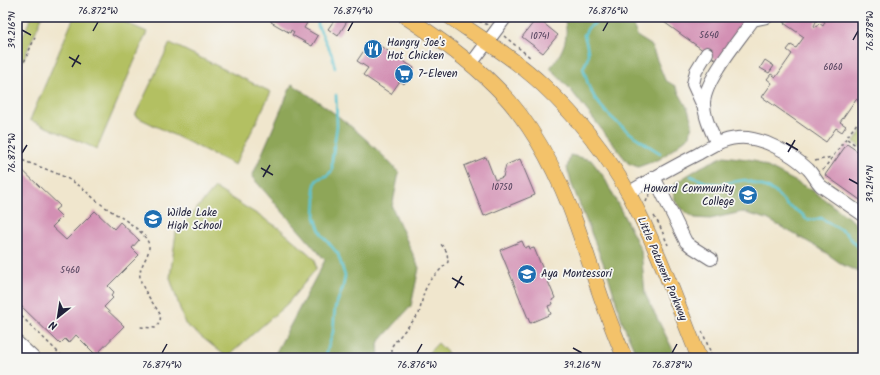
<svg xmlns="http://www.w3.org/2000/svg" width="880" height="375" font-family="Kalam,sans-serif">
<rect width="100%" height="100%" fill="#f6f6f2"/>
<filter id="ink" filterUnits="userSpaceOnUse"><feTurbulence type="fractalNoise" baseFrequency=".025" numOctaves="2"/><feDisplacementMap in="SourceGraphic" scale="8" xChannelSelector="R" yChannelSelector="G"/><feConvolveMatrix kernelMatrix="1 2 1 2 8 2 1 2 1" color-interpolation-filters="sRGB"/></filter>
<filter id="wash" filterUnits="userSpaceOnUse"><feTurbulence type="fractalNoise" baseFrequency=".012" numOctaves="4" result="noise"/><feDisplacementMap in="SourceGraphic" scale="16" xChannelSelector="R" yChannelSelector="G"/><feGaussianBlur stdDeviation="0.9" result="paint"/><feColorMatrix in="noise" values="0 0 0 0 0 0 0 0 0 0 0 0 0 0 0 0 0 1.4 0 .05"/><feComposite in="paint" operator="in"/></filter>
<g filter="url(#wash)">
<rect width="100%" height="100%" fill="#f0e6cd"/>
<g fill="#b3c062" stroke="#6a714e">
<polygon points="31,17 42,17 17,74 17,50"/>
<polygon points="74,17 113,17 147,32 97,149 30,120"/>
<polygon points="170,43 271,92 235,165 135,116"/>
<polygon points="863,129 863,149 854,142"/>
<polygon points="215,188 279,228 315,259 316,269 287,304 227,357 185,324 170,278 176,232"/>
<polygon points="438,343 453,358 423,358"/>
</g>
<g fill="#8ea658" stroke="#58644a">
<path d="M 564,17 L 629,17 L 638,37 L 651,45 L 665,80 L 675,86 L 688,109 L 692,123 L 690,136 L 660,159 L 638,167 L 628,163 L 570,89 L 550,68 C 563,52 570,38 564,17 Z"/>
<path d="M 292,84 C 331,109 369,138 399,173 L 392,207 L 419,268 L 411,306 L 378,343 L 379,358 L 273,358 L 325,260 L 252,177 Z"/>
<polygon points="570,155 591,160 604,177 641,250 645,294 677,358 638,358 623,324 608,275 572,185 567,168"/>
<polygon points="724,156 754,160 812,190 853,221 863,232 863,274 843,265 819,248 767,219 742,212 710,219 695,218 684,211 675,201 673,191 675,183 701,167"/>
</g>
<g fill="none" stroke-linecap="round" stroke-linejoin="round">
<g stroke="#5ac5d4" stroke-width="2.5">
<polyline points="318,17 318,26 332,55 335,68"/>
<path d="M 604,17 L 588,28 L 584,35 C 588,49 591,55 583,68 C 586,75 587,84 591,91 C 603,116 637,139 660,153"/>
<polyline points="691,176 708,183 720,184 745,180 768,188 775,192 787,205 802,214 806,219 814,220 821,218 846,233 863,253"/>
<polyline points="325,358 333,332 335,308 343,287 345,276 338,254 322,235 318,226 315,217 316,198 314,189 316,181 320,178 326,176 332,171 332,160 337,126 336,95"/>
</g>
</g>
<g id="blocks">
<g fill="#d390b4">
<polygon points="273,17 296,17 307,23 304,28 318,36 312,46 292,35 294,32 291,30 290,33 271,22"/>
<polygon points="331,17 347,17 349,18 338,36 328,29 335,19"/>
<polygon points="657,17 748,17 718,61"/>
<polygon points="789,17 818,17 814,26 816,27 819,23 823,26 825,22 819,17 863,17 863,105 856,99 840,122 846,126 842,132 836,128 826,142 762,97 772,83 767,79 771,74 776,77 792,54 787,50 791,45 796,48 804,37 784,23"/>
<polygon points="537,18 558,35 543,53 522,37"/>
<polygon points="371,40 414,68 404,84 400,81 391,94 363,75 368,68 357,61"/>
<polygon points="765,60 774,66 769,73 760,68"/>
<polygon points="847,144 863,155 863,202 825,175"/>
<polygon points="486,157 495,180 503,177 506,165 520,159 535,195 484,216 464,166"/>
<polygon points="18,166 60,206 55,210 62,217 52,227 66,240 95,211 114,229 120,222 139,240 132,248 139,255 108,286 114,292 111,296 113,298 104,307 124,326 96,355 76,335 69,343 65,339 60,344 17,302 17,167"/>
<polygon points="522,241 525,248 529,246 530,249 534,248 555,298 552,300 553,304 548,306 551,314 530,323 500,250"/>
</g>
</g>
</g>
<g filter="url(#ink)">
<use href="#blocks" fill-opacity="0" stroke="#6a676e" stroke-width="1"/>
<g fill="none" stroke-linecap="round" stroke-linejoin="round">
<g stroke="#6a676e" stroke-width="14">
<g id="minor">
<polyline points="471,64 506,17"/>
<polyline points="704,108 693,84 696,71 707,53"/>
<path d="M 717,144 C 711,131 704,117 704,103 C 705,80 739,40 753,20 L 767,17"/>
<polyline points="654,177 686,242 692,247 711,259"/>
<path d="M 628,193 C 651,179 674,166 698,154 C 710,147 723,139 737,138 C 760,135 792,154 808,169 C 813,174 816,181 821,186 L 863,215"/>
<polyline points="17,342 34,358"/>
</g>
</g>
<g stroke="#6a676e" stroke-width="16">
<g id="major">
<path d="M 406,17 C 438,38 468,59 495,86 C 534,124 559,176 577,226 C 593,271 605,315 625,358"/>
<path d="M 450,17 C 481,38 515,59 543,85 C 576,116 607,154 629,194 C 657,246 677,303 699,358"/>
</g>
</g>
<g stroke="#6a676e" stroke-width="1.5" stroke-dasharray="3 3" stroke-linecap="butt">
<polyline points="479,21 488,25"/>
<polyline points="504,36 531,58"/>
<polyline points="17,78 36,35"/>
<polyline points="847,139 863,150"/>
<path d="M 17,160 L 19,159 C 36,166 54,171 70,180 C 82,186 90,196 101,204 C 114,214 141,227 148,242 C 153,254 138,265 140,277 C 141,288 154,304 160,314 C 161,321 160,323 155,328 L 139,327"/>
<polyline points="815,161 832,157"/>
<polyline points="823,170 863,115"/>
<polyline points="646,202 648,197 651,193"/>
<polyline points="654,216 659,224 668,245"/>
<polyline points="17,312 64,358"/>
<polyline points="702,331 713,358"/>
<polyline points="392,358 392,346 394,343 419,314 424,292 430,280 448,262 447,252 440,243"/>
</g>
<use href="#minor" stroke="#fff" stroke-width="12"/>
<use href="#major" stroke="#f3c26a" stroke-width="15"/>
</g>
</g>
<path fill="none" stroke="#22223b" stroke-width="1.5" d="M 22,30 L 31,35M 93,31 L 98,22M 348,31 L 353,22M 603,31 L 608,22M 853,40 L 858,31M 69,57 L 81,64M 72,67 L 79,55M 786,143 L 798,150M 788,152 L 795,140M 22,153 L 27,145M 261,168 L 273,175M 263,177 L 270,165M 849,179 L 858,184M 452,278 L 464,285M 455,288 L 462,276M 573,348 L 582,353M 162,353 L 167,344M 417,353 L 422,344M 672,353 L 677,344"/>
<defs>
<g id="restaurant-disc" transform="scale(1)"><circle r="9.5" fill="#1f6fb2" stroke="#f6f6f2"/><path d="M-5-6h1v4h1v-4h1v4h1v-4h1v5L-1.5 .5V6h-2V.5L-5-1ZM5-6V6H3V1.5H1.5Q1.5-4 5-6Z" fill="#fff"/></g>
<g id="supermarket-disc" transform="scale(1)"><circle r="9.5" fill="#1f6fb2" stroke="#f6f6f2"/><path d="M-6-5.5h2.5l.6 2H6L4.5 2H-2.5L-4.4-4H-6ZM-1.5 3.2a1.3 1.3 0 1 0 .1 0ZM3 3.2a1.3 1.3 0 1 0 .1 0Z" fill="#fff"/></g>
<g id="university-disc" transform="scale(1)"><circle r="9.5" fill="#1f6fb2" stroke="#f6f6f2"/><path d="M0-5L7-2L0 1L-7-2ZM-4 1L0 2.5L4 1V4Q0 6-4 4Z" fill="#fff"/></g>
<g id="school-disc" transform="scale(1)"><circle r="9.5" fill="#1f6fb2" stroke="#f6f6f2"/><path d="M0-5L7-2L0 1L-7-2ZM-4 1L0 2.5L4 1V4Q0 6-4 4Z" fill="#fff"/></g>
</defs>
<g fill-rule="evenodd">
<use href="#restaurant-disc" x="373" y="49"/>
<use href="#supermarket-disc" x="404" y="74"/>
<use href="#university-disc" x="748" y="195"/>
<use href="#school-disc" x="153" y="219"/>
<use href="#school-disc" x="527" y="274"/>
</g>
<g text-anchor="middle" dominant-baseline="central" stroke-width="3.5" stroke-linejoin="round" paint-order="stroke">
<g font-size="9" fill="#4e3e59">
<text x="709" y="35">5640</text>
<text x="540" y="36">10741</text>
<text x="833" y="67">6060</text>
<text x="502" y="187">10750</text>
<text x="70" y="270">5460</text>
</g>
<g font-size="11" fill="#22223b" stroke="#f6f6f2" text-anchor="start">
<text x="387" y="43">Hangry Joe's<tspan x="387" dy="13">Hot Chicken</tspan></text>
<text x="418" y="74">7-Eleven</text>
<text x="734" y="189" text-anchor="end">Howard Community<tspan x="734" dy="13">College</tspan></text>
<text x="167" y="213">Wilde Lake<tspan x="167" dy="13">High School</tspan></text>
<text x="541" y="274">Aya Montessori</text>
</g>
<g font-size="11" fill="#22223b" stroke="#f6f6f2">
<text transform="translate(662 269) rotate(67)">Little Patuxent Parkway</text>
</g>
</g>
<rect width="880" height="375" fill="none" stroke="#f6f6f2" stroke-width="44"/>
<g transform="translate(58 317) rotate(210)" stroke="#f6f6f2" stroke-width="3" paint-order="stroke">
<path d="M0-3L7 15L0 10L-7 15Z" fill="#22223b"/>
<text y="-6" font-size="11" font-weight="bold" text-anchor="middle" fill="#22223b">N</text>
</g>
<rect x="22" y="22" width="836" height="331" fill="none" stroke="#22223b" stroke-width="1.5"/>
<g font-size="10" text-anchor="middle" fill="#22223b">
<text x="98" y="14">76.872°W</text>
<text x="353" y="14">76.874°W</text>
<text x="608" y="14">76.876°W</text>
<text transform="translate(11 30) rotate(-90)" y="4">39.216°N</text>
<text transform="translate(869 31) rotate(-90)" y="4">76.878°W</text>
<text transform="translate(11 153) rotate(-90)" y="4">76.872°W</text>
<text transform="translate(869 184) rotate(-90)" y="4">39.214°N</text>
<text x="162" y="368">76.874°W</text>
<text x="417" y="368">76.876°W</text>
<text x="582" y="368">39.216°N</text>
<text x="672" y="368">76.878°W</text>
</g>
</svg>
